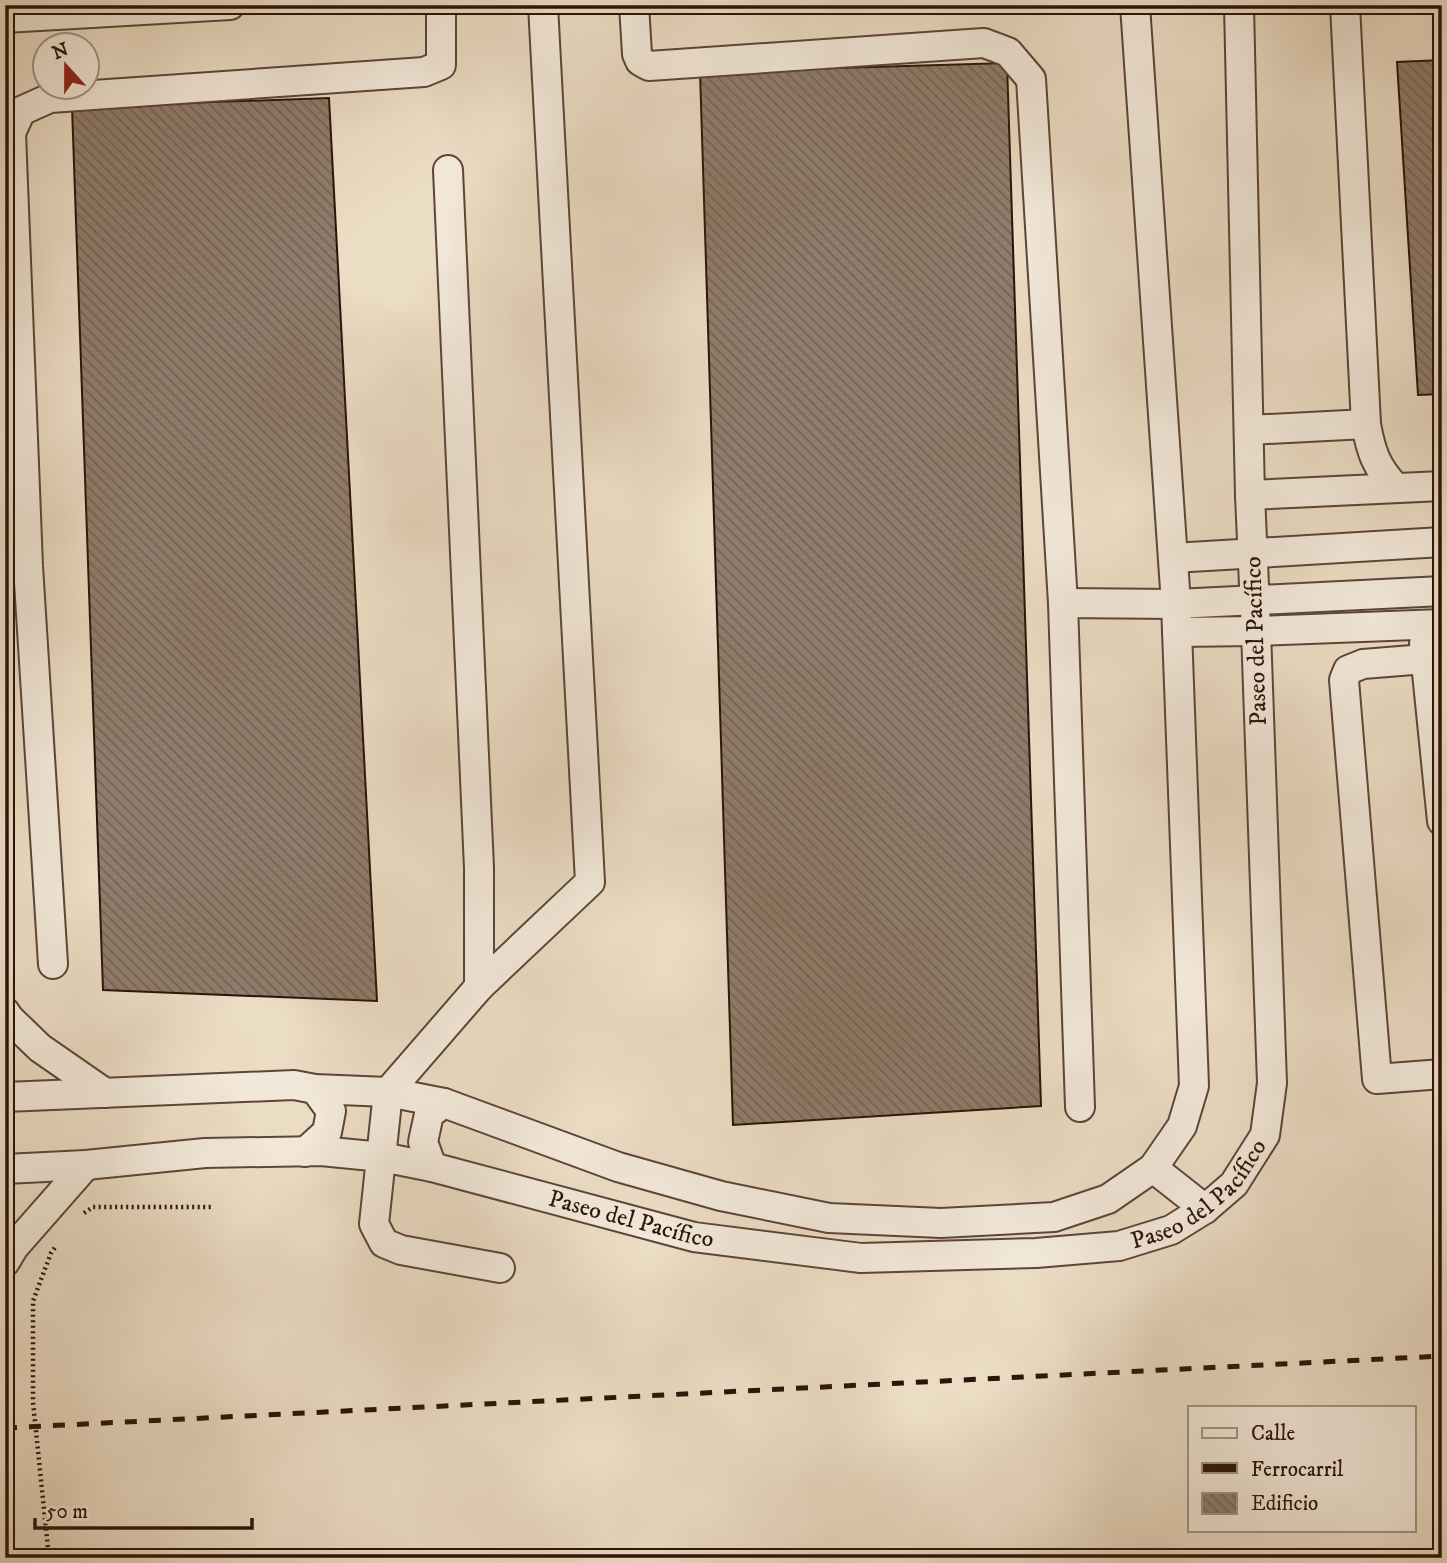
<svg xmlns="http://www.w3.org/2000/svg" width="1447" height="1563" font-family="'IM FELL DW Pica',serif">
<defs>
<pattern id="building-back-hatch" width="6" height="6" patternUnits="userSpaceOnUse" patternTransform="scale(1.75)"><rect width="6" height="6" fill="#8f7c6b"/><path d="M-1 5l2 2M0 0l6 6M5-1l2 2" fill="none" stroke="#756456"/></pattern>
</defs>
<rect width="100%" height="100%" fill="#ebdcc4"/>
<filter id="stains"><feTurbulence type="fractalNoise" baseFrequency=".00286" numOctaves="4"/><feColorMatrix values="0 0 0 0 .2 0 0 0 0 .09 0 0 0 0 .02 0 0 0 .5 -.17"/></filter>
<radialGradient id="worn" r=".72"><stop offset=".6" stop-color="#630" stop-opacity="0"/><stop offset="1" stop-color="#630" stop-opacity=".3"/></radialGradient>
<g fill="url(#building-back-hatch)" stroke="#2c130a" stroke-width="2">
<polygon points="1442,60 1442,394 1418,395 1397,62"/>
<polygon points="1007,63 1041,1106 733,1125 700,72"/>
<polygon points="329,98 377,1001 103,990 72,107"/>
</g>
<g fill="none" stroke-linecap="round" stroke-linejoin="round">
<g stroke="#5c4538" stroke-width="32">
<g id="minor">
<polyline points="634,5 637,54 640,61 649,66 984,43 1008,52 1031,79 1063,603"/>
<path d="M 1345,5 L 1366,424 C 1371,452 1376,467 1396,488"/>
<polyline points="5,18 230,5"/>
<polyline points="448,170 479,868 479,987"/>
<polyline points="1249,430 1366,424"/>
<polyline points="1250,495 1442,486"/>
<polyline points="1173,558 1442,542"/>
<polyline points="1177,632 1256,631 1442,624"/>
<polyline points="1424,643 1442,821"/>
<polyline points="1425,659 1363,664 1348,670 1344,680 1377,1079 1442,1074"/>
<polyline points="53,964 28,566 11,133 21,111 50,98 424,72 441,65 441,5"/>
<polyline points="5,1012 9,1018 40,1048 105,1093"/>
<polyline points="5,1097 294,1085 315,1089 388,1092 444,1103 618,1167 721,1196 829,1218 941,1223 1054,1217 1108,1199 1153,1168 1182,1126 1194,1086 1176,604 1135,5"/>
<polyline points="1080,1107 1063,603 1176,604 1442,591"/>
<polyline points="305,1152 327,1132 331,1111 315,1089"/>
<polyline points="432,1167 423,1142 429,1114 444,1103"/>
<polyline points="1153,1168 1205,1209"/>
<path id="s1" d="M 5,1169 L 86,1165 L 205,1153 L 321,1151 L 382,1157 L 432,1167 L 694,1237 L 861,1258 L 1036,1253 L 1119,1246 L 1171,1230 L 1205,1209 L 1234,1184 L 1265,1135 L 1272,1083 L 1256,631 L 1250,495 L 1239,5"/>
<polyline points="5,1262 14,1247 86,1165"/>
<polyline points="500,1268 401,1250 384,1243 374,1224 388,1092 479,987 590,882 543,5"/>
</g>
</g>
<g stroke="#2c130a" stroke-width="4.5" stroke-dasharray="2 3.5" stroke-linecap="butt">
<polyline points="84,1213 93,1207 212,1207"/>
<polyline points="49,1558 33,1402 33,1301 51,1253 56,1246"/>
</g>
<use href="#minor" stroke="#f2e8d9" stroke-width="28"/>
<polyline stroke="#2c130a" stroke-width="5" stroke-dasharray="12 12" stroke-linecap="butt" points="5,1428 1442,1356"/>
</g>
<g text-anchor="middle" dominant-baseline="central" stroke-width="5" stroke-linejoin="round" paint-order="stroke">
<g font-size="24" fill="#2c130a" stroke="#f2e8d9">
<text transform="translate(1256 641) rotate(-92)">Paseo del Pacífico</text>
<text stroke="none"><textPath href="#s1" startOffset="1225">Paseo del Pacífico</textPath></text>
<text stroke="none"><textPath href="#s1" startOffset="635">Paseo del Pacífico</textPath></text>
</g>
</g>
<rect width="1447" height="1563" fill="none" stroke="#ebdcc4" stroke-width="28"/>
<rect x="7" y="7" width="1433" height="1549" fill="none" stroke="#2c130a" stroke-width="3.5"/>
<rect x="14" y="14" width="1419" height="1535" fill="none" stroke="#2c130a" stroke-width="2"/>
<rect x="1188" y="1406" width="228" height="126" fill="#f2e8d9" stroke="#a39386" stroke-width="2"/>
<rect x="1202" y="1428" width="35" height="10" fill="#f2e8d9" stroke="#a39386" stroke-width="2"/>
<text x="1251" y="1440" font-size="21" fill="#2c130a">Calle</text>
<rect x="1202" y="1463" width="35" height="10" fill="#2c130a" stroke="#a39386" stroke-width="2"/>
<text x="1251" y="1476" font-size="21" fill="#2c130a">Ferrocarril</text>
<rect x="1202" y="1493" width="35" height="21" fill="url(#building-back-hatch)" stroke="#a39386" stroke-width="2"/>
<text x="1251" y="1510" font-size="21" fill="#2c130a">Edificio</text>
<g transform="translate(66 66) rotate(339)"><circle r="33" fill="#f2e8d9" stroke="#a39386" stroke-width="2"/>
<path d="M0-5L12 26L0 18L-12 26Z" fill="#8f2418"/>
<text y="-10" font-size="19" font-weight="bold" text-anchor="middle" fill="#2c130a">N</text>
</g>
<path d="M35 1518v10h217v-10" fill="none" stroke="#2c130a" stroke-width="3.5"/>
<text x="46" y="1518" font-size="21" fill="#2c130a" stroke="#f2e8d9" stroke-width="5" paint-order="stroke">50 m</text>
<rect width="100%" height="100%" filter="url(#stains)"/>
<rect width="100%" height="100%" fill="url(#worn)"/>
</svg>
